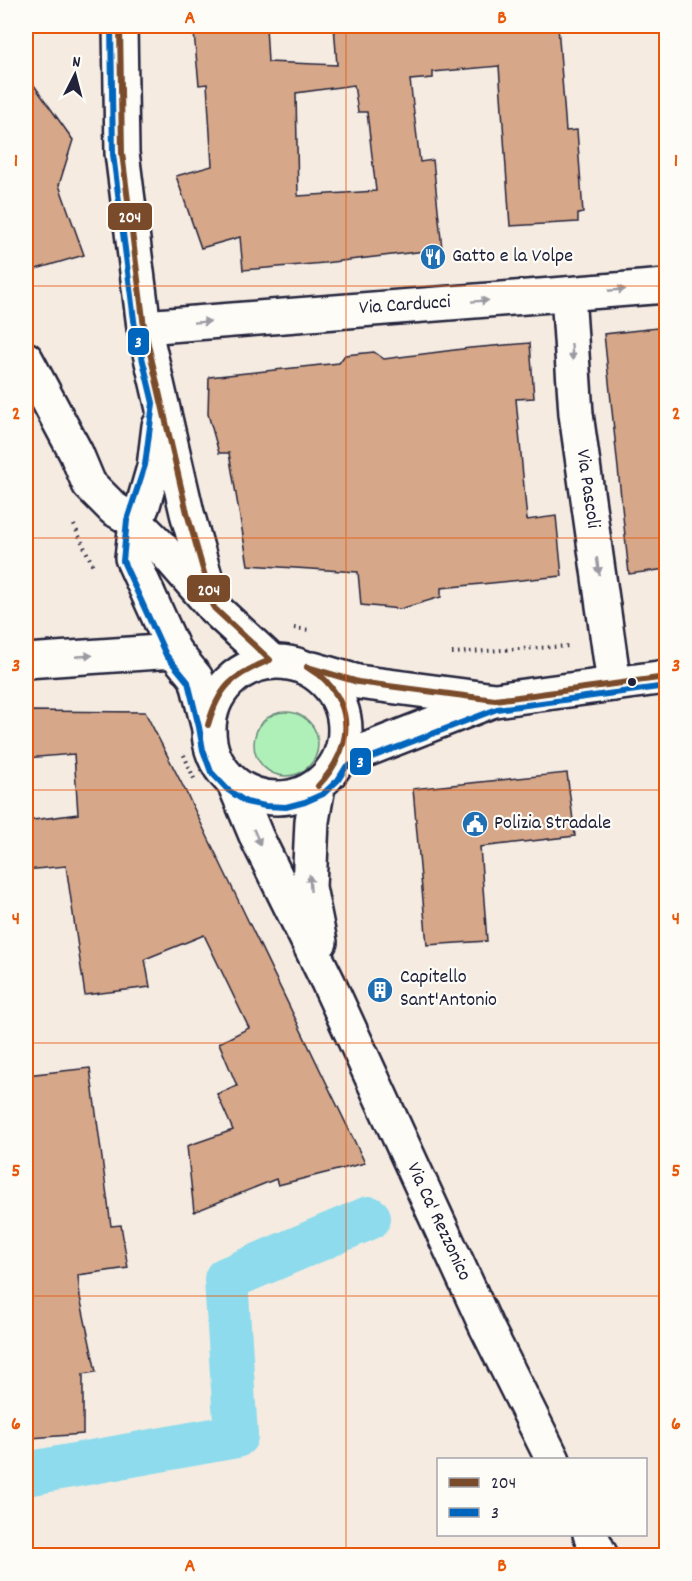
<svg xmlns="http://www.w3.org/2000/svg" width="692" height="1581" font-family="Dekko,sans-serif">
<rect width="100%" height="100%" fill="#f5ebe1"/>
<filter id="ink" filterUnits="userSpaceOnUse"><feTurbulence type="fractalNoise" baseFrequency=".0167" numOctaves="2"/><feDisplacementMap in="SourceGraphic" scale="12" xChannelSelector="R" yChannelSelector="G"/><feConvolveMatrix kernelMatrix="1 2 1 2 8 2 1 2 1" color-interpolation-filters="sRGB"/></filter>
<g filter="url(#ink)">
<circle fill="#aff0b8" stroke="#68897a" stroke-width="1.5" cx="286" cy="744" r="32"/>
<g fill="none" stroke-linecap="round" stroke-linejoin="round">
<polyline stroke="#8ddbec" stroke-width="44" points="26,1474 236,1436 226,1279 369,1218"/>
</g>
<g fill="#d6a788" stroke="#22223b" stroke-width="1.5" fill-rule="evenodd">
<path d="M 212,26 L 266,26 L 268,62 L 337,65 L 334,26 L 558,26 L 566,131 L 577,130 L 583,213 L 578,214 L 578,222 L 510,226 L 499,66 L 433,72 L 433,78 L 410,80 L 420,162 L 433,160 L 442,249 L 324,263 L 243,270 L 240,237 L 201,248 L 176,176 L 212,166 L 207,84 L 199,85 L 194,33 ZM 354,85 L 358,112 L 367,112 L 376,191 L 298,196 L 296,93 Z"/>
<polygon points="26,74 73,140 59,185 84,255 26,272"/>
<polygon points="666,327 666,569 629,574 604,334"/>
<polygon points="530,343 534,398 516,399 527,520 556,516 562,576 441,588 441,597 400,609 361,605 358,572 248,565 229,453 219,453 208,414 209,377 339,363 345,355 374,352 384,359 470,348"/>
<polygon points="26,711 145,712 185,790 365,1163 278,1185 276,1179 194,1212 187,1146 233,1130 217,1094 237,1086 219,1043 249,1028 204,935 145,959 150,987 85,995 66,866 26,870 26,821 78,814 74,754 26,758"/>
<polygon points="567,773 575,836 480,847 487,941 427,945 413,789"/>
<polygon points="90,1068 111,1226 121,1225 128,1268 78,1275 80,1297 96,1372 83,1374 83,1434 31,1438 32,1402 26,1402 26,1075"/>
</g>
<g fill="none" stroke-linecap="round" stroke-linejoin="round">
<g stroke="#22223b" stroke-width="38">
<g id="minor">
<polyline points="568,294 576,414 614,684"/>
<polyline points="144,327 666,286"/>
<polyline points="26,359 76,453 89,484 114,509 136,522 160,546 214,608"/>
<polyline points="26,661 174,651"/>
</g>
</g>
<g stroke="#22223b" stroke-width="38">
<g id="major">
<polyline points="120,26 122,153 144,327 187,513 214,608 270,660"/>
<polyline points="159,426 154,467 143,505 136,522 132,558 174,651 196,678 208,725"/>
<circle cx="277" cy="730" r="68"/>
<polyline points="313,669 358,682 495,700 666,677"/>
<polyline points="340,760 491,701"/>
<polyline points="234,783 257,838 328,982 486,1326 553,1460"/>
<polyline points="318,786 312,821 309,887 320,942"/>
<polyline points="590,1534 601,1556"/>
</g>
</g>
<g stroke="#22223b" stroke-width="4" stroke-dasharray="1.5 4.5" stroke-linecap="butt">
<polyline points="74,525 94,568"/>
<polyline points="294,628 310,630"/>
<polyline points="452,653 570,646"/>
<polyline points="184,755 195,781"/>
</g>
<use href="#minor" stroke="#fdfcf7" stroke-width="33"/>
<use href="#major" stroke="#fdfcf7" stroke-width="33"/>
<g stroke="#fdfcf7" stroke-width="10">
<g id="bus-1">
<path d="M 120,26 L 122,153 L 144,327 L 187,513 L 214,608 L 270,660 C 233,675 219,686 208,725"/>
<polyline points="307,667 358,682 495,700 666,677"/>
<path d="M 307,667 C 313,672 321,675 326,681 C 358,716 347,755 318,786"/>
</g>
</g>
<g stroke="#fdfcf7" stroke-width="10">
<polyline id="bus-2" points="111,26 113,154 135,328 153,403 145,465 127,520 123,561 166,655 188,682 199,727 203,750 211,772 228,790 246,802 265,806 286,807 305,802 323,794 338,780 346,767 497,709 666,686"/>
</g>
<use href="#bus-1" stroke="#7a4b2a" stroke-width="6"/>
<use href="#bus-2" stroke="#0065bd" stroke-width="6"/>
</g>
<defs><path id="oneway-solid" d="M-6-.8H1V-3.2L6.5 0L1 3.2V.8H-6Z" transform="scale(1.5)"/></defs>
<g fill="#9a9aa2">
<use href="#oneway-solid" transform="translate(617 290) rotate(-5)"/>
<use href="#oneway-solid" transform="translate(480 301) rotate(-4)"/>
<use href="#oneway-solid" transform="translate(202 322) rotate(-4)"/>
<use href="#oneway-solid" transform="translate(572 352) rotate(86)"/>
<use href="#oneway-solid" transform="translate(598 566) rotate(82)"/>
<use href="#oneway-solid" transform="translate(84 656) rotate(-5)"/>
<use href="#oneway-solid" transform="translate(257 837) rotate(66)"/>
<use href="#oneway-solid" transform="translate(310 883) rotate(-94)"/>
</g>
</g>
<path fill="none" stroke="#e8590c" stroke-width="1.5" stroke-opacity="0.55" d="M 346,26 L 346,1556M 26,286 L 666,286M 26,538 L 666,538M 26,790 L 666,790M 26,1043 L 666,1043M 26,1296 L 666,1296"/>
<defs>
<g id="restaurant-disc" transform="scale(1.35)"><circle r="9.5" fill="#1f6fb2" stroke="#fdfcf7"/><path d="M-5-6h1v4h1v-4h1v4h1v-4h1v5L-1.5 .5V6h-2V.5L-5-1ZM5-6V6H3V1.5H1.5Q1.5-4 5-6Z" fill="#fff"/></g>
<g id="civic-disc" transform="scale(1.35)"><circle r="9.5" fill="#1f6fb2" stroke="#fdfcf7"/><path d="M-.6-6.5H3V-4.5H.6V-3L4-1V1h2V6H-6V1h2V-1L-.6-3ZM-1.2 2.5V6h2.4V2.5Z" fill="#fff"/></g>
<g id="building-disc" transform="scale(1.35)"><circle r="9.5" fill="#1f6fb2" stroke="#fdfcf7"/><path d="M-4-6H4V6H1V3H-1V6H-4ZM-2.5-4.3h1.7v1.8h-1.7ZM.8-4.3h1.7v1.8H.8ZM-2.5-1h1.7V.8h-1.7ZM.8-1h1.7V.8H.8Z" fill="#fff"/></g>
</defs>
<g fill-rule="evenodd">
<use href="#restaurant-disc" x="433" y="257"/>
<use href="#civic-disc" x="475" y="824"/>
<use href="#building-disc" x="380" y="990"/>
</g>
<circle fill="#22223b" stroke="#fdfcf7" stroke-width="2" cx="632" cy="682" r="5"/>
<g text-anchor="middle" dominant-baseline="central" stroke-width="4.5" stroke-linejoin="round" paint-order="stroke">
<g font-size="20" fill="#22223b" stroke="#fdfcf7" text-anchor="start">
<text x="452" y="257">Gatto e la Volpe</text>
<text x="494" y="824">Polizia Stradale</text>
<text x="400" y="978">Capitello<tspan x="400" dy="23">Sant'Antonio</tspan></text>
</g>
<g font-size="20" fill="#22223b" stroke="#fdfcf7">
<text transform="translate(405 306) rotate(-4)">Via Carducci</text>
<text transform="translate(587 489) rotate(82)">Via Pascoli</text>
<text transform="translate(438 1222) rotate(65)">Via Ca' Rezzonico</text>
</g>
</g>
<g stroke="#fdfcf7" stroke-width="2">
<rect x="107" y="202" width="46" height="29" rx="6" fill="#7a4b2a"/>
<rect x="127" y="327" width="23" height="29" rx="6" fill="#0065bd"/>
<rect x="186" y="574" width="45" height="29" rx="6" fill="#7a4b2a"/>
<rect x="349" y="747" width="23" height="29" rx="6" fill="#0065bd"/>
</g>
<g font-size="16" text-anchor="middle" font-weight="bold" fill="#fff">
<text x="130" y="222">204</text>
<text x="138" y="347">3</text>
<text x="209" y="595">204</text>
<text x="360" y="767">3</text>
</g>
<rect width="692" height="1581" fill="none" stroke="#fdfcf7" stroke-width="66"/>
<rect x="437" y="1458" width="210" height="78" fill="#fdfcf7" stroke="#a5a5ac" stroke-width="1.5"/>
<rect x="449" y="1478" width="30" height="9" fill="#7a4b2a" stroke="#a5a5ac" stroke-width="1.5"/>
<text x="491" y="1488" font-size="18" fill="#22223b">204</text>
<rect x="449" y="1508" width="30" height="9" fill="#0065bd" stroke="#a5a5ac" stroke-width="1.5"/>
<text x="491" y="1518" font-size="18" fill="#22223b">3</text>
<g transform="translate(75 75) rotate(6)" stroke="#fdfcf7" stroke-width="4.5" paint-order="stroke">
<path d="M0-4.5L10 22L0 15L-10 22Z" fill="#22223b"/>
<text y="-9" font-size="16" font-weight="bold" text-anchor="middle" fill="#22223b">N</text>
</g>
<rect x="33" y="33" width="626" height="1515" fill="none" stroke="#e8590c" stroke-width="2"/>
<g font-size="20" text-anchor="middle" font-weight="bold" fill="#e8590c">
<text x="190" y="23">A</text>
<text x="502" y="23">B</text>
<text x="16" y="166">1</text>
<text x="676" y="166">1</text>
<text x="16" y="419">2</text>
<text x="676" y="419">2</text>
<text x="16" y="671">3</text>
<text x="676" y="671">3</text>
<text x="16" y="924">4</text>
<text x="676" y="924">4</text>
<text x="16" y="1176">5</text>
<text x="676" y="1176">5</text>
<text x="16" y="1429">6</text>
<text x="676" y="1429">6</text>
<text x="190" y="1571">A</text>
<text x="502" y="1571">B</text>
</g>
</svg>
